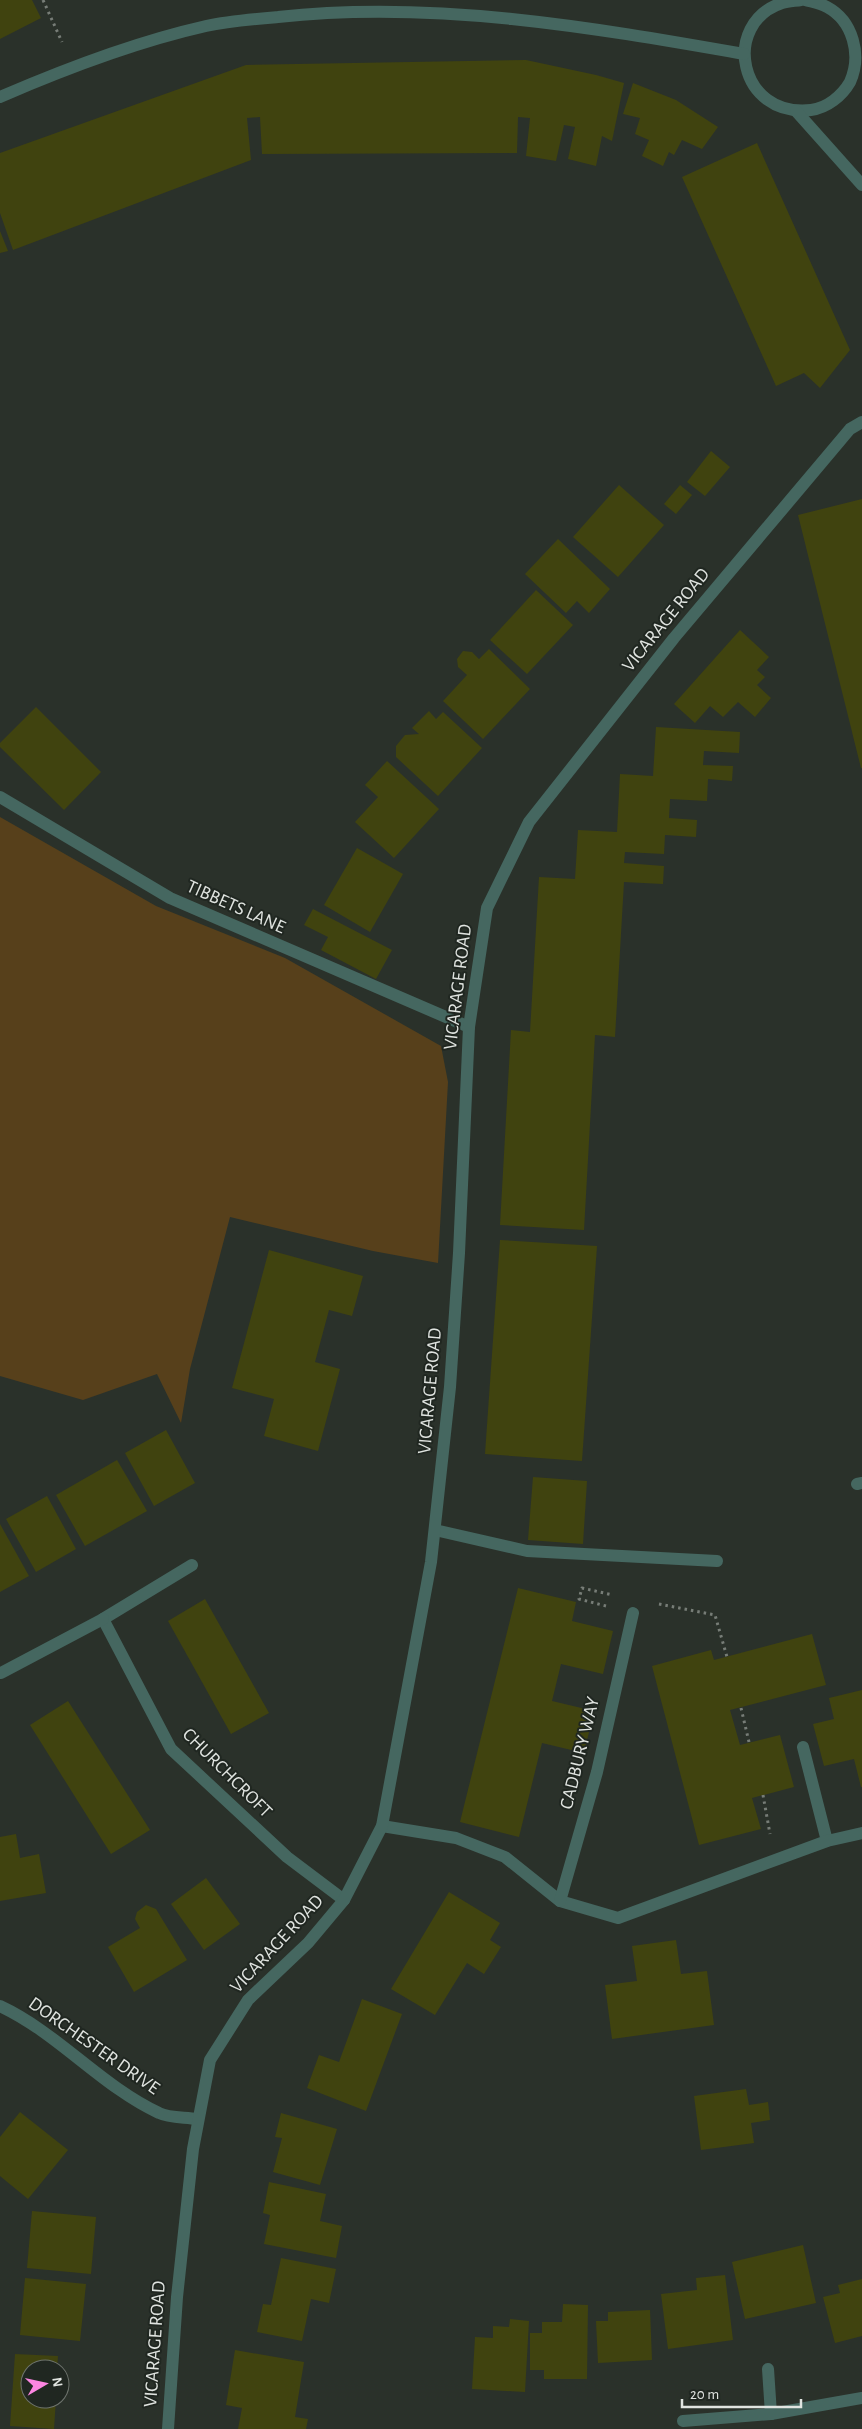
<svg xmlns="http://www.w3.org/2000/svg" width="862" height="2429" font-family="'Alegreya Sans',sans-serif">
<rect width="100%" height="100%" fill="#2a312a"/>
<polygon fill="#57401b" points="0,817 156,906 285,958 441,1046 448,1082 438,1263 373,1251 230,1217 190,1369 181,1423 157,1374 83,1400 0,1376"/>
<g fill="#40430f">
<polygon points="0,0 32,0 41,18 0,39"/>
<polygon points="526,60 596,75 624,83 612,141 602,136 596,166 568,159 575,127 564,125 556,161 526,156 530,118 518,117 517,153 262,154 260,117 247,118 251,160 13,250 0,213 0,153 246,65"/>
<polygon points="633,83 676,100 718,127 702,149 682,140 674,155 669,152 663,166 642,156 649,140 635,134 640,118 623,114"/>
<polygon points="757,143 850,350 820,388 804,373 776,386 682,177"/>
<polygon points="0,231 8,251 0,253"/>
<polygon points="711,451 730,467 705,496 687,482"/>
<polygon points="619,485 664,525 618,577 573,537"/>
<polygon points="680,485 692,495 676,514 664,504"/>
<polygon points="862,499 862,768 861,768 798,515"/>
<polygon points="558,539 610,589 589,613 577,601 566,613 525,574"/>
<polygon points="536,590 573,625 527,674 490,640"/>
<polygon points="740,630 769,657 757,670 765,677 757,685 771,698 755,717 738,702 723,717 710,706 695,723 674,704"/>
<polygon points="489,649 530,689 483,739 443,701 467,675 458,667 457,659 463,651 472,652 479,659"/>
<polygon points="36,707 101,772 64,810 0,747 0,743"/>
<polygon points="429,711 436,719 443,712 482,748 438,796 396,757 396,746 405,735 419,734 412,728"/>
<polygon points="656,727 740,732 739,753 704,751 703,765 733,766 732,781 708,779 707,801 670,799 669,818 697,820 696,837 665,835 664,854 625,852 624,863 664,866 663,884 624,882 615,1037 595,1035 584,1230 500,1225 511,1030 530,1032 539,877 575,879 578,830 617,832 620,774 653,776"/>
<polygon points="387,761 439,809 394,858 355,822 378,797 365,785"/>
<polygon points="357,848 403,874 370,932 324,905"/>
<polygon points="313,909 392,950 376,979 321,950 328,937 304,925"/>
<polygon points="500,1240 597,1246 582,1461 485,1454"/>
<polygon points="269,1250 363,1276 352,1316 329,1310 315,1362 340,1369 318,1451 264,1436 274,1399 232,1388"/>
<polygon points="166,1430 195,1483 154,1506 125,1453"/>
<polygon points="117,1460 147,1511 85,1546 56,1495"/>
<polygon points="533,1477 587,1481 583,1544 528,1540"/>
<polygon points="47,1496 76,1549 36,1572 6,1519"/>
<polygon points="0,1524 29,1576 0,1592"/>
<polygon points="518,1588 576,1602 572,1621 613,1631 603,1674 561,1664 552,1701 594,1711 584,1753 542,1743 519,1837 460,1822"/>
<polygon points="205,1599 269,1713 231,1734 168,1621"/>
<polygon points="812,1634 826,1685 730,1710 740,1745 780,1735 794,1787 752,1798 761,1829 699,1845 652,1666 711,1650 714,1660"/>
<polygon points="862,1690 862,1787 861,1787 854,1759 824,1766 813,1724 834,1719 829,1698"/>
<polygon points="68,1701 150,1830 111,1854 30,1725"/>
<polygon points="16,1834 20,1858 39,1854 46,1893 0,1901 0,1837"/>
<polygon points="206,1878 240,1924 204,1950 171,1904"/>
<polygon points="449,1892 500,1923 490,1940 501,1947 484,1974 467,1963 435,2015 391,1989"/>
<polygon points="146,1905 156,1909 187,1960 134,1992 108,1947 140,1928 135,1919 137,1912"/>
<polygon points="676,1940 681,1974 707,1971 714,2025 612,2039 605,1985 637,1981 632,1946"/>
<polygon points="362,1999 402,2014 366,2111 307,2088 319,2055 339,2062"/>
<polygon points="746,2089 749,2105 768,2102 770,2120 751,2123 754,2143 701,2150 694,2096"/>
<polygon points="20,2112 68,2150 28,2199 0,2176 0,2137"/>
<polygon points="281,2113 337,2129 320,2185 273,2172 282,2138 275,2137"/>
<polygon points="269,2182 326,2194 320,2221 342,2226 336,2258 264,2244 270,2215 263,2213"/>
<polygon points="32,2211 96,2217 91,2274 27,2268"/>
<polygon points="803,2245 816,2303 745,2319 732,2262"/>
<polygon points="281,2258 336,2269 329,2303 311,2299 302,2341 257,2332 263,2304 271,2305"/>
<polygon points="725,2275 733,2340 668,2349 661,2294 697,2290 696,2278"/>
<polygon points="25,2278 86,2284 80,2341 20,2335"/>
<polygon points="862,2279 862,2336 835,2343 823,2297 840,2293 838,2285"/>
<polygon points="563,2304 588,2305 587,2379 544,2379 544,2370 530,2370 530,2333 542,2333 542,2322 562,2322"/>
<polygon points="650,2310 652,2360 598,2363 596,2321 608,2321 608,2312"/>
<polygon points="510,2319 529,2321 525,2392 472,2389 475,2337 493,2338 493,2326 509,2327"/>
<polygon points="235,2350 304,2362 295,2417 308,2419 306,2429 238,2429 242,2408 226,2405"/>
<polygon points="15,2354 58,2356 57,2369 30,2369 30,2399 56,2399 54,2429 10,2426"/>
</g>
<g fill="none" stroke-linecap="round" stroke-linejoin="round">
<g stroke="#777d77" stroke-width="3" stroke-dasharray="2.5 4" stroke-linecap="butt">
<polyline points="43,0 62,42"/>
<polyline points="659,1604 715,1615 727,1657"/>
<polyline points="606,1606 579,1599 582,1588 613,1595"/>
<polyline points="741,1708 749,1742"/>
<polyline points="763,1795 770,1834"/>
</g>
<g stroke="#456760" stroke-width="12">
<polyline points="0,797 170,898 469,1027"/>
<polyline points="857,1484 862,1483"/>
<polyline points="435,1530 527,1551 717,1561"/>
</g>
<g stroke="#456760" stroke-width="12">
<polyline points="192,1565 103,1619 171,1749 287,1857 344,1900"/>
<polyline points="1,1673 103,1619"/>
<polyline points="803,1747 827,1841"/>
<polyline points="382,1826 456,1838 505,1857 560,1901 618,1918 827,1841 862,1833"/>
<polyline points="560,1901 597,1772 633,1613"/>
<path d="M 0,2006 C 58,2033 101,2086 159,2113 C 169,2118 185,2117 197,2119"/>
<polyline points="768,2369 771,2414"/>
<polyline points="683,2421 771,2414 862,2398"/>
<polyline points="168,2429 177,2297 193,2149 210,2060 248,2000 308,1943 344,1900 382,1826 431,1562 450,1387 459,1253 469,1027 487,908 529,822 674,638 850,429 862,422"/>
</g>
<g stroke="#456760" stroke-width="12">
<path d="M 801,0 C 795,1 788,1 782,3 C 721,23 738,118 811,110 C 827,108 842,96 850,82 C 862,55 853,21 827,7 C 820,3 812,2 805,0"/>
<path d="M 0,97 C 67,68 135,42 206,26 C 229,21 254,19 278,17 C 434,0 590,27 744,54"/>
<polyline points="796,111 862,185"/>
</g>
</g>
<g text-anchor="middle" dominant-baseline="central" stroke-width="4" stroke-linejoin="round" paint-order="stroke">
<g font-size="19" fill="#e0e4e0" stroke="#202721">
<text transform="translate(666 620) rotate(-51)">VICARAGE ROAD</text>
<text transform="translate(236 907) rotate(24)">TIBBETS LANE</text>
<text transform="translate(458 987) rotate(-83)">VICARAGE ROAD</text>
<text transform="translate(430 1391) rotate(-85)">VICARAGE ROAD</text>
<text transform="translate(580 1753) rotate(-76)">CADBURY WAY</text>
<text transform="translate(227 1773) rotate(45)">CHURCHCROFT</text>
<text transform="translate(277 1944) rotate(-47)">VICARAGE ROAD</text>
<text transform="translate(94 2046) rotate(35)">DORCHESTER DRIVE</text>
<text transform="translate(155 2344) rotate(-86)">VICARAGE ROAD</text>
</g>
</g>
<g transform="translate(45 2384) rotate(81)"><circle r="24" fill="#202721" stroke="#6d736d"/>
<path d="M0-4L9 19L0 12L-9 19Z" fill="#fd86e2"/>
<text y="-8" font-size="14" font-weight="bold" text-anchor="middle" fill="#e0e4e0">N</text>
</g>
<path d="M682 2399v8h119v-8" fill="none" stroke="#e0e4e0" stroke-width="2.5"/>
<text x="690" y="2399" font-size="15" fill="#e0e4e0" stroke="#202721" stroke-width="4" paint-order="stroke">20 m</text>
</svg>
